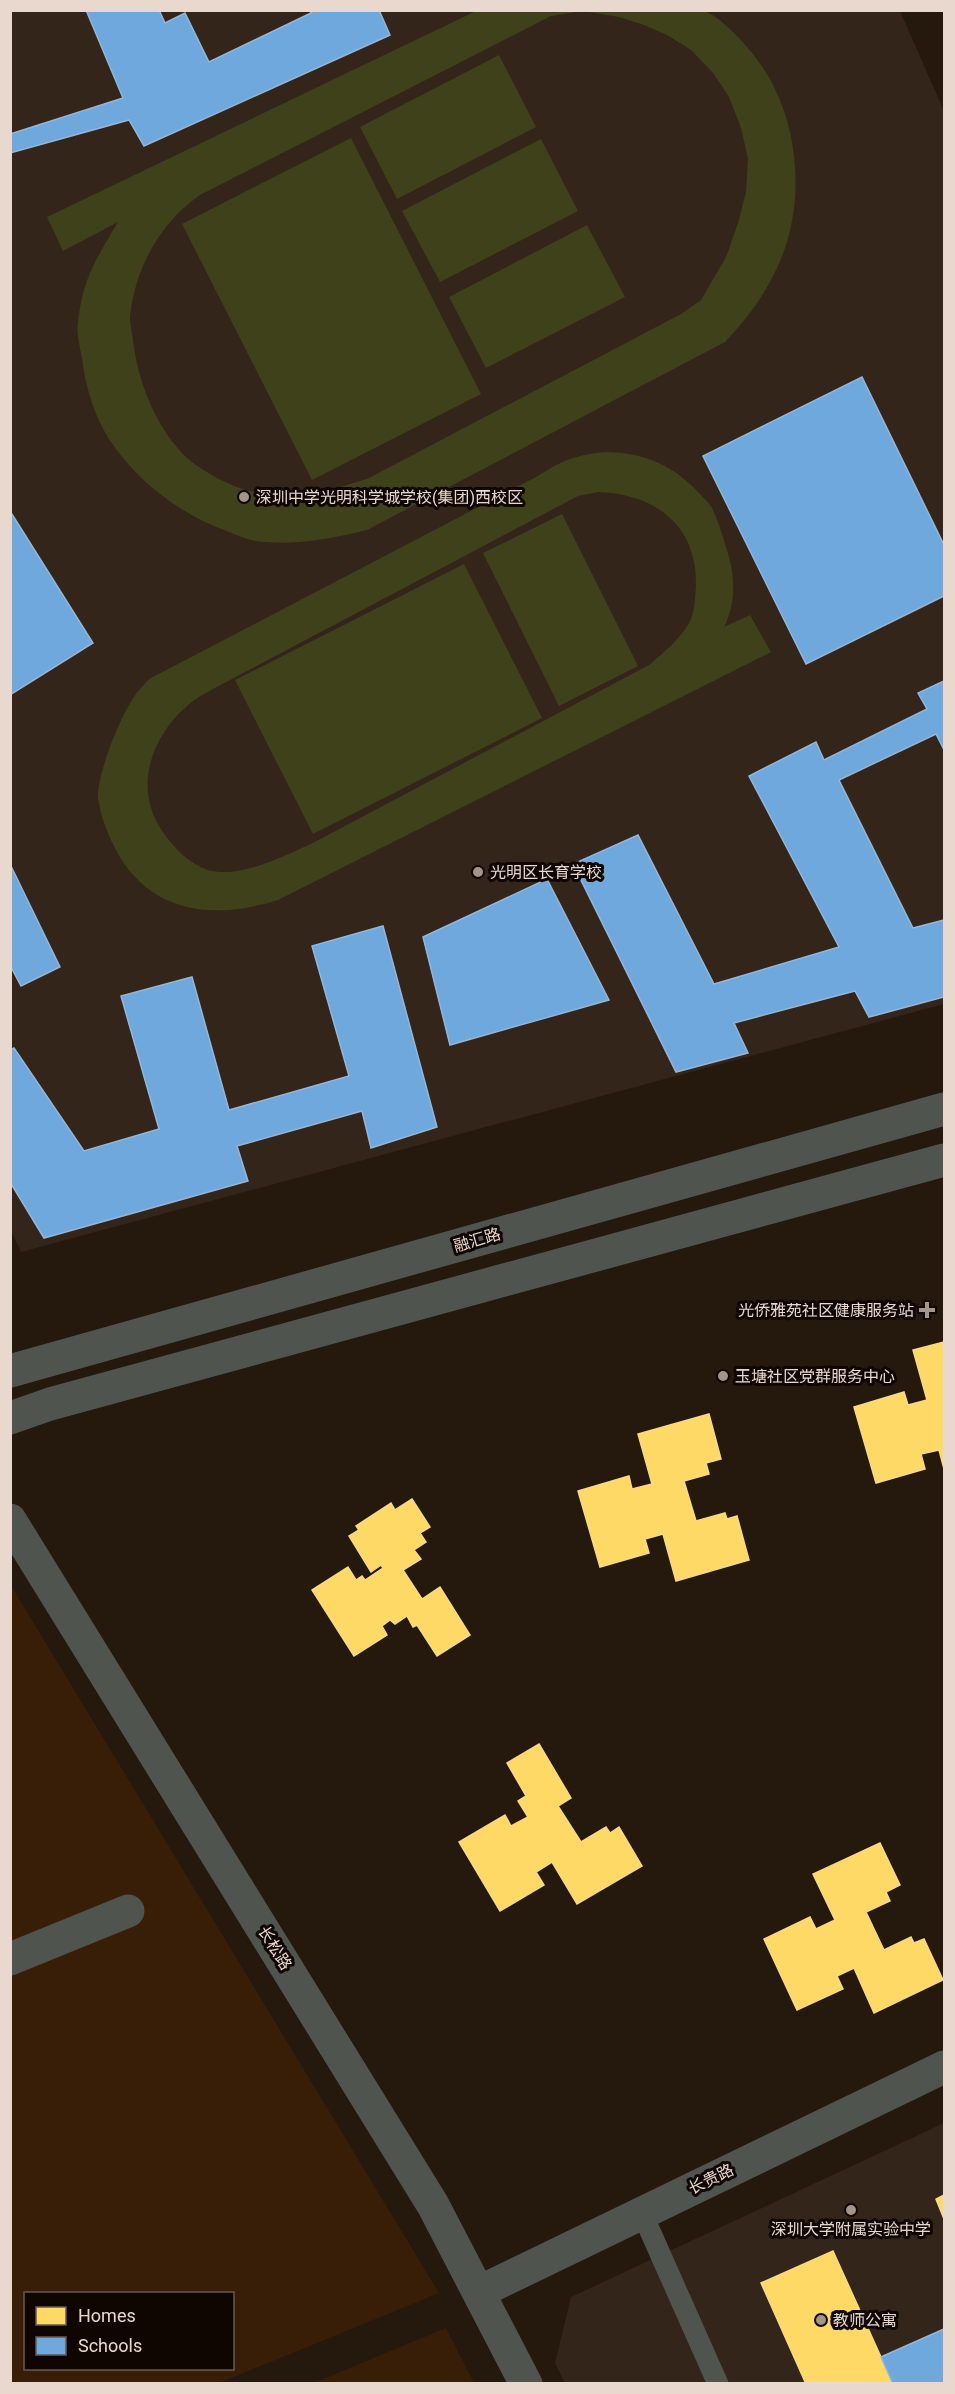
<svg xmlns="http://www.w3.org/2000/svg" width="955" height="2394" font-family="Roboto,'Noto Sans SC',sans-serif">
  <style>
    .built { fill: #391e07; fill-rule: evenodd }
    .education { fill: #332519 }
    .green { fill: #3f411a; fill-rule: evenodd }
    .homes { fill: #ffd966; stroke: #f8d985; stroke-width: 1.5 }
    .schools { fill: #6fa8dc; stroke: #94b6d8; stroke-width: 1.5 }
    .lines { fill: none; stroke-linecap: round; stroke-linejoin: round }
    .service { stroke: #4f544f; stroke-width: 21 }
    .minor { stroke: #4f544f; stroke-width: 33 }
    .tertiary { stroke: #4f544f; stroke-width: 33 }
    .poi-dot { fill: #a4958a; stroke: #0f0602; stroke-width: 2 }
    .labels { text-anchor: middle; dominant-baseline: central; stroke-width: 6; stroke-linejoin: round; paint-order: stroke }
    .poi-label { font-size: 16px; fill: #e9d8cd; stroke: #0f0602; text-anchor: start }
    .street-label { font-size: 16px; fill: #e9d8cd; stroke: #0f0602 }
  </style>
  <rect width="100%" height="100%" fill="#25190e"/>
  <g class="built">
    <path d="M10,1584L439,2293L219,2383H11ZM26,2294H232V2368H26Z"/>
    <polygon points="446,2328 474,2383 314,2383"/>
  </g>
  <g class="education">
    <polygon points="11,11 900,11 944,111 944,1004 21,1252 11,1231"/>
    <polygon points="944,2123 944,2383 565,2383 555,2363 571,2297"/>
  </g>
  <g class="green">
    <path d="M476,11C534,10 591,10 649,10C661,10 695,8 704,11C719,16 742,40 752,53C799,109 809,201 777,268C764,296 746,320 725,342L367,530C330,539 293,546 255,541C246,539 237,535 229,532C181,515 137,482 109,439C94,416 85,385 82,358C80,347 76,333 78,322C83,278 96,259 118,222L63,251L47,217ZM583,11L619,17L644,25L667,35L691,50L714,74L729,97L741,128L748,159L746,192L738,223L726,257L701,300L681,314L367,479C348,484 328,492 310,494C291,496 264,495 246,490C230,486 194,467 183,454C154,423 138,381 133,340C132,333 130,324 130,317C135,268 160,223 200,195L551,16Z"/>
    <polygon points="499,55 536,127 397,199 360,127"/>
    <polygon points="351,138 481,394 312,480 182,224"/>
    <polygon points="541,139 578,211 440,282 402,211"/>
    <polygon points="587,225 625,297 486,368 449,297"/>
    <path d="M606,452C643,452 675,466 700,494C704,498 709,503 712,508C718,520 722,534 726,547C735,574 737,601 724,627L750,615L771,652L278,900C209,922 143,912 111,840C105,827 99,810 98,796C98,772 120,717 134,697C138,690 144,685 149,679L536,477C563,460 575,455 606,452ZM598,492C655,494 697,525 696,585C695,599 695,613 688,625C678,641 663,653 649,665L309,845C281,857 239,879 208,870C189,864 174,848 163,832C133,790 150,738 187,706C200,695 215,688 230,680L578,496Z"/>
    <polygon points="562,514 638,666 559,706 483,553"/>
    <polygon points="464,564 542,718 313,834 235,680"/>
  </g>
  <g class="homes">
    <polygon points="944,1342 944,1469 939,1450 921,1454 925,1469 876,1483 854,1407 904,1392 908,1405 927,1400 913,1350"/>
    <polygon points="709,1414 721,1459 706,1463 709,1474 684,1481 696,1521 725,1513 727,1519 737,1516 749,1560 676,1581 663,1534 645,1539 649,1553 600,1567 578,1491 629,1476 632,1489 652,1484 638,1434"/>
    <polygon points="412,1499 430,1527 420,1533 426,1542 414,1550 421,1559 403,1570 422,1599 440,1587 470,1635 437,1656 417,1625 413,1627 407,1616 395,1624 390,1620 382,1626 387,1635 354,1656 312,1590 348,1567 356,1580 362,1576 365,1580 383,1568 381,1565 371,1572 349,1536 359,1530 356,1526 391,1503 395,1510"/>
    <polygon points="539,1744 571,1798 558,1806 581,1842 606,1827 610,1833 619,1827 642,1866 577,1904 552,1862 536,1872 544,1885 500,1911 459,1842 505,1815 511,1826 528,1817 518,1801 526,1796 507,1763"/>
    <polygon points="880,1843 900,1885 886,1892 890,1901 866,1912 884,1950 911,1937 914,1943 924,1939 943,1980 874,2013 854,1968 837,1976 843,1989 797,2010 764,1939 810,1917 816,1929 835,1920 813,1874"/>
    <polygon points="944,2195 944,2219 936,2199"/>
    <polygon points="833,2251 881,2357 893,2384 806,2384 761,2283"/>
  </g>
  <g class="schools">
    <polygon points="86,10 159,10 165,23 185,13 209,62 311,13 310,10 379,10 390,35 144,146 129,120 10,153 10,134 123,98"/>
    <polygon points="862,377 944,545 944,596 806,664 703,456"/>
    <polygon points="10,511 93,643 10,695"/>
    <polygon points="944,681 944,750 936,734 839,780 913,928 944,920 944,997 869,1017 855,991 734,1023 748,1053 676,1072 573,864 638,835 714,984 839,947 749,776 816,742 824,760 927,709 918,693"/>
    <polygon points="10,864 60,967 21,986 10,965"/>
    <polygon points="547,879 609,1000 450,1045 423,937"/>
    <polygon points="383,926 437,1127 371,1148 362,1111 237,1146 248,1181 44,1238 10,1182 10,1050 14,1048 84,1151 159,1129 121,996 192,977 229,1110 349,1076 312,946"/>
    <polygon points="944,2329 944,2384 893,2384 881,2357"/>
  </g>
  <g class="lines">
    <polyline class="service" points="642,2213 718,2384"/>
    <polyline class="minor" points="10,1959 128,1911"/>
    <g class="tertiary">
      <polyline points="10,1371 944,1109"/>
      <polyline points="10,1418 50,1404 944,1160"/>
      <polyline points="10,1520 433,2205 526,2384"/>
      <polyline points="479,2292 944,2067"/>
    </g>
  </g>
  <g class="poi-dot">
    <circle cx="244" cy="497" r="6"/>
    <circle cx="478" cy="872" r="6"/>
    <path d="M924 1301h6v6h6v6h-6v6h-6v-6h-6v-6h6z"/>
    <circle cx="723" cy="1376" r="6"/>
    <circle cx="851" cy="2210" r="6"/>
    <circle cx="821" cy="2320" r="6"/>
  </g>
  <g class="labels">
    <g class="poi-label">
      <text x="256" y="497">深圳中学光明科学城学校(集团)西校区</text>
      <text x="490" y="872">光明区长育学校</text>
      <text x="914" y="1310" text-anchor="end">光侨雅苑社区健康服务站</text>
      <text x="735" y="1376">玉塘社区党群服务中心</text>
      <text x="851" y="2229" text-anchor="middle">深圳大学附属实验中学</text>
      <text x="833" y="2320">教师公寓</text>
    </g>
    <g class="street-label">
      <text transform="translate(477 1240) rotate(-16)">融汇路</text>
      <text transform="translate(275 1948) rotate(58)">长松路</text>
      <text transform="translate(711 2179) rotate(-26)">长贵路</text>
    </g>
  </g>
  <rect width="955" height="2394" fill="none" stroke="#e9d8cd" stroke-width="24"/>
  <rect x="24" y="2292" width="210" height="78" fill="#0f0602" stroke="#665a53" stroke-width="1.5"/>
  <rect x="36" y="2307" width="30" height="18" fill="#ffd966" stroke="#665a53" stroke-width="1.5"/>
  <text x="78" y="2322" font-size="18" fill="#e9d8cd">Homes</text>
  <rect x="36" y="2337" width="30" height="18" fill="#6fa8dc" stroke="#665a53" stroke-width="1.5"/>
  <text x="78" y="2352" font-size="18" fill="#e9d8cd">Schools</text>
</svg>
